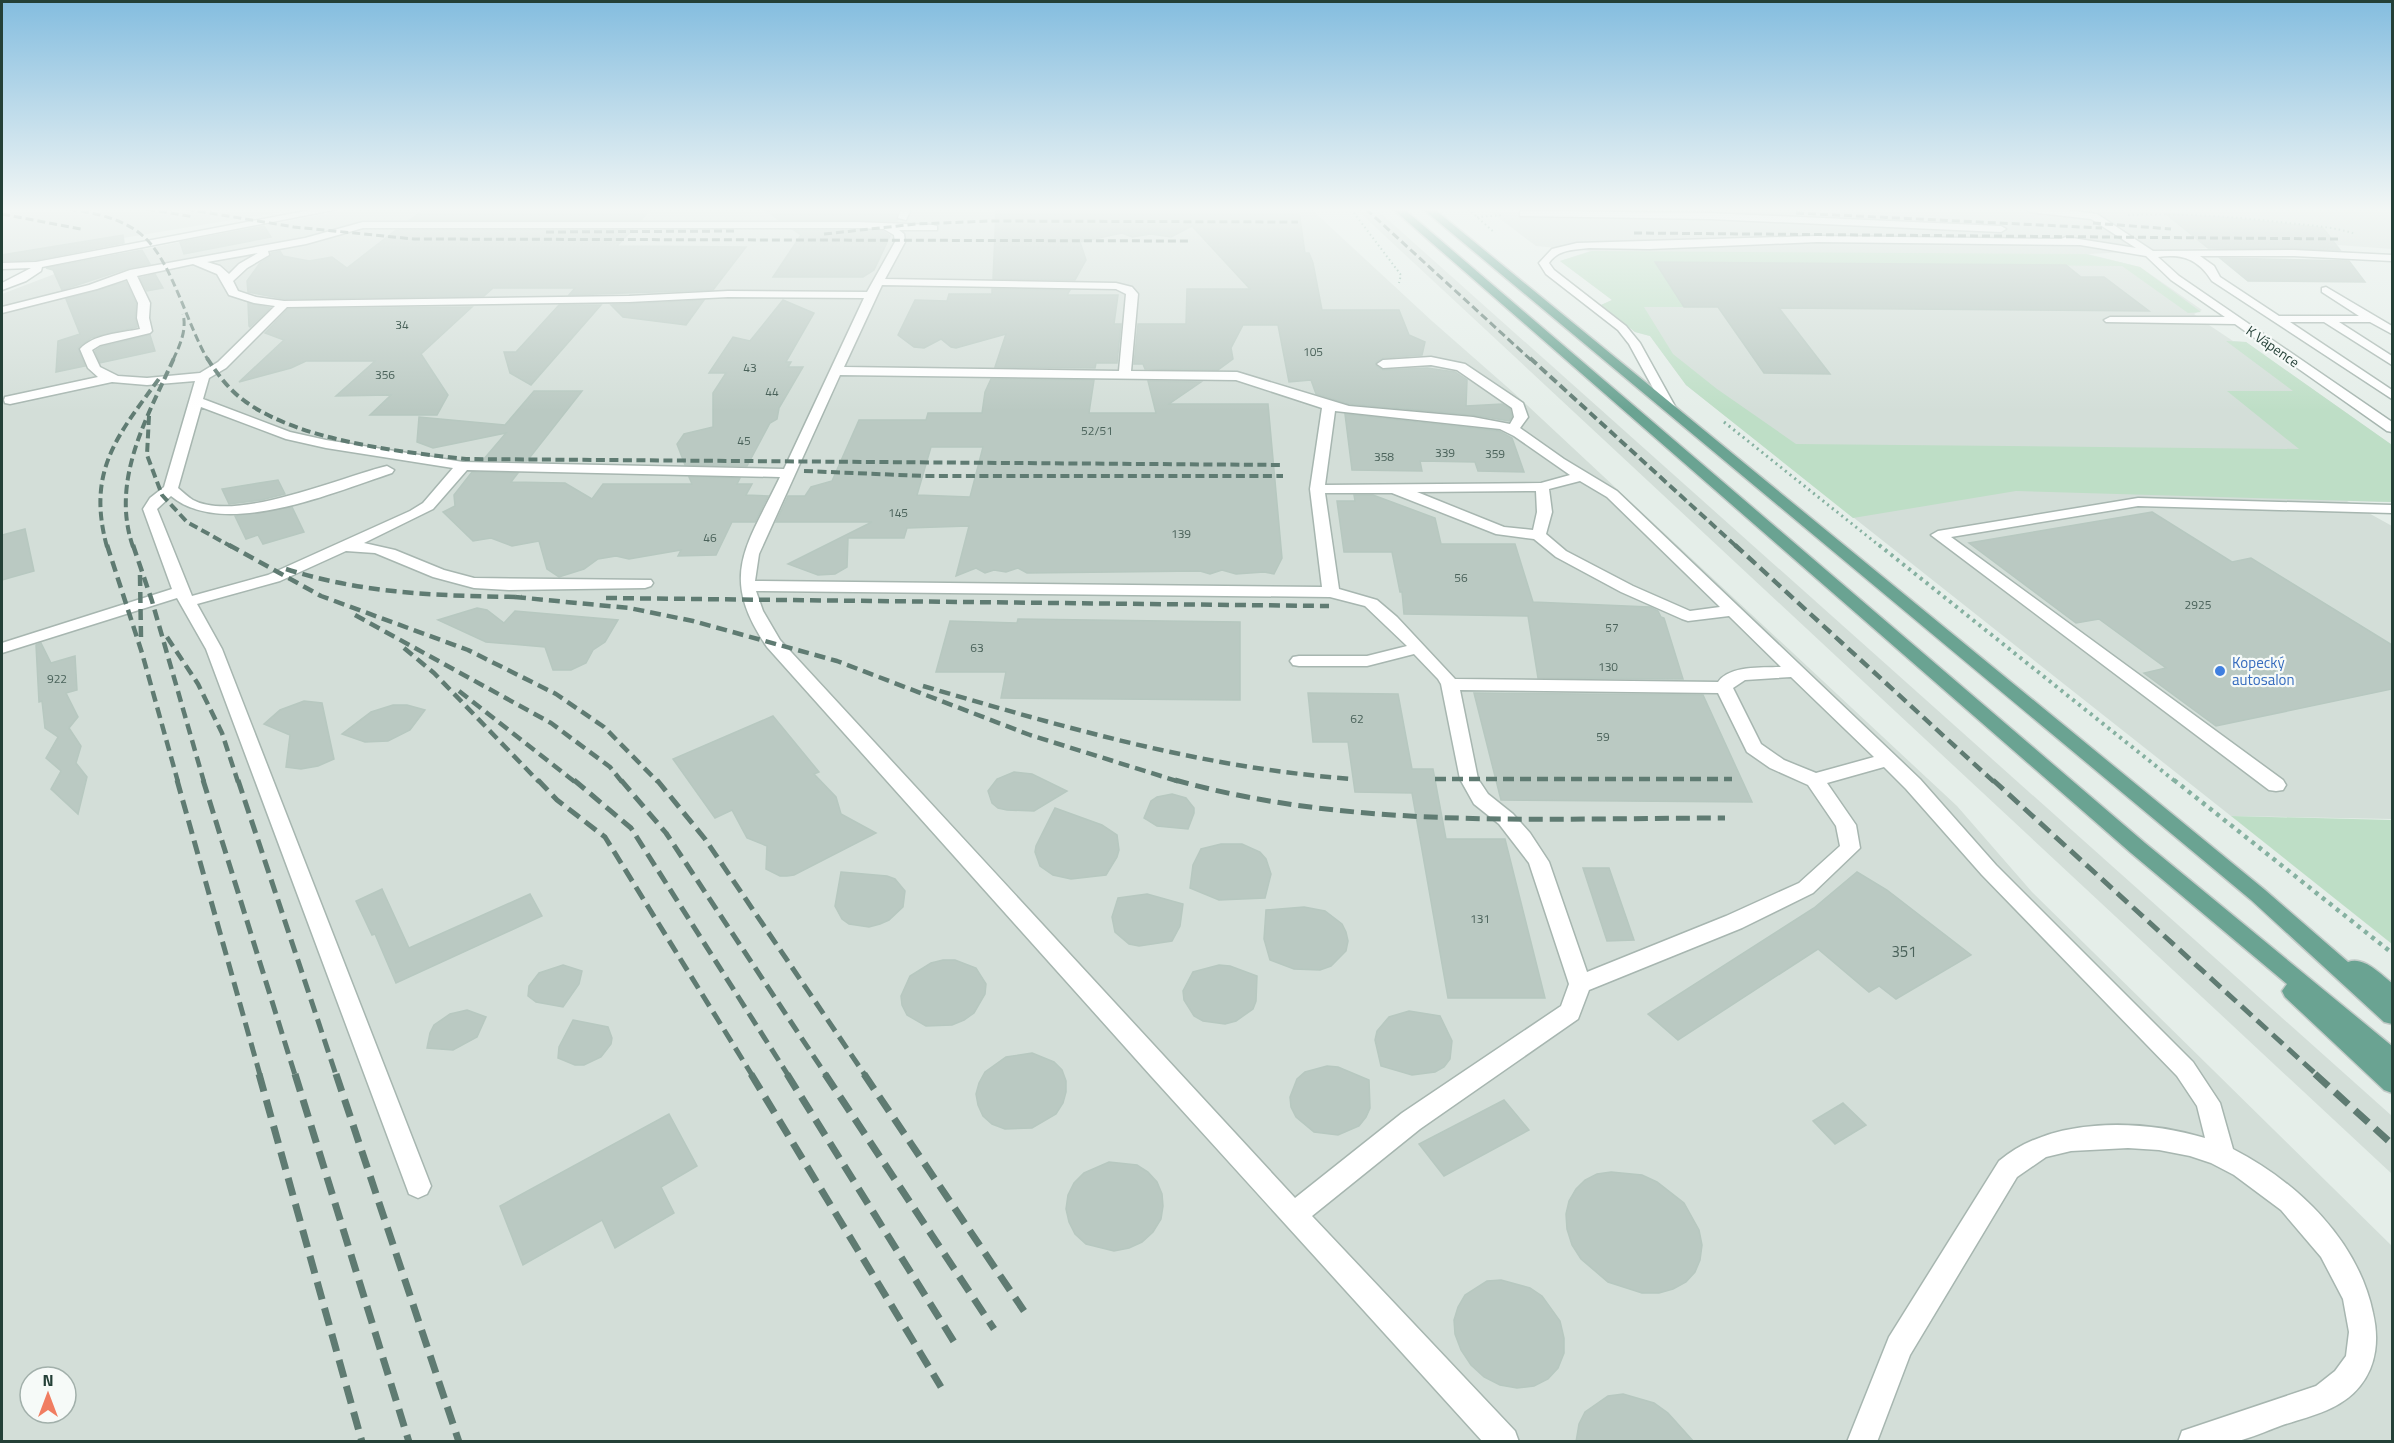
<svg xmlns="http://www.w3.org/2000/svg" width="2394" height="1443" font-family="'Titillium Web',sans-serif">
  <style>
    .built { fill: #d3ded8; fill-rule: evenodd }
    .green { fill: #bedec6 }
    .building { fill: #bac9c2; stroke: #b7c8c0; stroke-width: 1.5; fill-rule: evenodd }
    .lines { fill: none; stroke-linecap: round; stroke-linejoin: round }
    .minor-casing { stroke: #a7b6b0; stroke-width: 3 }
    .major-casing { stroke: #c2cac7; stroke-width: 3 }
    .path-far3 { stroke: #86b1a1; stroke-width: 2; stroke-dasharray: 1.5 3; stroke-linecap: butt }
    .path-far2 { stroke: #86b1a1; stroke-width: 3; stroke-dasharray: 2 4; stroke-linecap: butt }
    .path-far1 { stroke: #86b1a1; stroke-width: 4; stroke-dasharray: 3 4.5; stroke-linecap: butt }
    .path { stroke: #86b1a1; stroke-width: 4.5; stroke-dasharray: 4 5; stroke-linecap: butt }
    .minor { fill: #fff; fill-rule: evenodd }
    .major { fill: #6aa392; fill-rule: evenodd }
    .rail-far4 { stroke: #5f7b72; stroke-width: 3; stroke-dasharray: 8 4; stroke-linecap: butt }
    .rail-far3 { stroke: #5f7b72; stroke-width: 4; stroke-dasharray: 9 4.5; stroke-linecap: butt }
    .rail-far2 { stroke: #5f7b72; stroke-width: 4.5; stroke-dasharray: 11 6; stroke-linecap: butt }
    .rail-far1 { stroke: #5f7b72; stroke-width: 5; stroke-dasharray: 14 7; stroke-linecap: butt }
    .rail { stroke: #5f7b72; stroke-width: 7; stroke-dasharray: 18 9; stroke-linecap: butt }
    .shop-dot { fill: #3f7fe0; stroke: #f6faf8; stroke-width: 2 }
    .labels { text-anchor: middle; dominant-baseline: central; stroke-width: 4.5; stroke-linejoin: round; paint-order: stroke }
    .number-label { font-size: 12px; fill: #4a625a }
    .far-street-label { font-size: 14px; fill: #244037; stroke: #f6faf8 }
    .shop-label { font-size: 15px; fill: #366cbe; stroke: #f6faf8; text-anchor: start }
    .near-number-label { font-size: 15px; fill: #4a625a }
  </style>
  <rect width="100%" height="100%" fill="#e5eee9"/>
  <g class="built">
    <polygon points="2,209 299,209 2,258"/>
    <path d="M350,209H1311L1432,321L1514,393L1957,806L2032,892L2392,1246V1441L2,1442V294L94,259ZM30,1377H66V1413H30Z"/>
    <polygon points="1356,209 1376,209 2392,1116 2392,1174"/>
    <polygon points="1487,209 2392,209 2392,249 2311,243 2088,254 2140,267 2202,310 2194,314 2203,321 2233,341 2246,342 2392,445 2392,502 2347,501 2392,526 2392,819 2231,816 1686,385 1650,336 1635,332 1601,305 1612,300 1560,261 1590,251 1536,246"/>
  </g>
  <g class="green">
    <polygon points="1592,251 2086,254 2140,267 2201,312 2188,313 2122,266 1656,262 1684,307 1644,307 1673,354 1717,389 1796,444 2299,449 2227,391 2293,391 2226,341 2246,342 2392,445 2392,502 2016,491 1853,518 1686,385 1650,336 1635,332 1601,305 1612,300 1560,261"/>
    <polygon points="2231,816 2392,820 2392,944"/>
  </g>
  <g class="building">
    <polygon points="424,209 651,209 641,220 410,220"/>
    <polygon points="764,209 899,209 897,221 779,220"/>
    <polygon points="1006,209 1299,211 1305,253 1309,253 1313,263 1322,310 1399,310 1409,335 1425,342 1422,355 1383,358 1376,362 1376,366 1383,370 1427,368 1455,372 1467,380 1466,406 1502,404 1510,409 1512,417 1509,421 1473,415 1349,404 1316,394 1311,380 1289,382 1278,325 1243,325 1231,348 1233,359 1218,370 1145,369 1143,364 1134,364 1138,324 1186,324 1187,289 1250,289 1192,226 1171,237 1151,234 1132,237 1122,233 1080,242 1086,260 1075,280 993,279 996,211"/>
    <polygon points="2166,214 2219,217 2323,228 2340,250 2208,248"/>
    <polygon points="264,226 271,237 184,254 180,242"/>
    <polygon points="396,230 632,230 617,246 746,247 713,290 569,295 575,288 493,288 484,296 284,299 248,292 247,281 260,263 271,256 271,253 280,251 283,256 309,261 332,257 347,268"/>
    <polygon points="794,230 883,231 890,236 874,270 863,277 773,277 801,235"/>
    <polygon points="123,235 124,243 36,260 2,261 2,255"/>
    <polygon points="142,250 150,264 129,268 62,290 53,270 46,268"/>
    <polygon points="2220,258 2349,261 2365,282 2248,281"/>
    <polygon points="1655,262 2066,265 2081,277 2104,277 2149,311 1779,308 1830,374 1764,373 1718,307 1684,307"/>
    <polygon points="155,274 163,288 147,291 140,278"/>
    <polygon points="126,282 136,303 135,318 137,327 91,338 78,348 85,366 56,372 58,341 80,334 66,299"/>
    <polygon points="992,289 1070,290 1067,295 1118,295 1114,324 1121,324 1117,363 1096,363 1095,368 995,367 1006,334 956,348 951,347 941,339 924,348 914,347 898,335 915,300 947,301 949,294 992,294"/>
    <polygon points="704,300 686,325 623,317 611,305"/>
    <polygon points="783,300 814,313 786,362 791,362 788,367 803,367 779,408 777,419 770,423 747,466 685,465 677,444 684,434 713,427 713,393 726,373 709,373 733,337 750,341"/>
    <polygon points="248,303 270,308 250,327 249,326"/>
    <polygon points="559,305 601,305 531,385 510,373 504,352 516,352"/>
    <polygon points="472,307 421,354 448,395 437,415 370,415 391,395 336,396 375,361 306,361 291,368 239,382 284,340 265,333 288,309"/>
    <polygon points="150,335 155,351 100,363 95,351 101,347"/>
    <path d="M991,379L1094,380L1089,413H1156L1148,381L1201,382L1169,404H1268L1282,558L1274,574L1264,572L1236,574L1222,570L1210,574L1200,571L1027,573L1018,568L1006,572L994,570L985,573L976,568L956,576L969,526L907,528L904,538H848L847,567L835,574L818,575L788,564L872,522H776L788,496H805L811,487L832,481L859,420H926L928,413H982L985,392ZM931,447H983L970,497L917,495Z"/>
    <polygon points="534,391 582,391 527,461 483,460 506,433 433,448 417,442 419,417 505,425"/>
    <polygon points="1345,414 1499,431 1512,438 1524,472 1478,471 1475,462 1420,461 1422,471 1352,470"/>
    <polygon points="472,472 518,473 511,482 565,483 592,499 603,484 692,484 689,477 740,478 737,484 752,484 746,495 768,496 755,522 732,522 716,555 678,556 681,550 629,559 616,556 598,559 584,569 559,577 547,569 539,541 512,546 491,538 473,541 443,512 455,506 454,495"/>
    <polygon points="278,480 285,494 261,500 229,504 222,489"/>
    <polygon points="1354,495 1373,495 1435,518 1441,544 1515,544 1533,602 1650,607 1658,611 1661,617 1664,618 1683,679 1538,678 1528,616 1404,614 1402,592 1400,592 1392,552 1344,552 1337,501 1355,501"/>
    <polygon points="292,507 304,532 263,544 258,535 246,539 235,516"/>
    <polygon points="2152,512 2232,562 2251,558 2392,645 2392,689 2216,726 2144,673 2166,668 2099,619 2076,623 1969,543"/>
    <polygon points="25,529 34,571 2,580 2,535"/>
    <polygon points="477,608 487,610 504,623 515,611 618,620 605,642 593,650 586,663 571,670 553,670 545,647 486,642 438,620"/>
    <polygon points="1018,619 1240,622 1240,700 1001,698 1006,672 936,672 950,621 1017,623"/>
    <polygon points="41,643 51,663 75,656 77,690 66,693 78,717 69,728 81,746 76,763 87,777 78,814 51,789 61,771 46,758 58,737 45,728 42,701 39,702 36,645"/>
    <polygon points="1308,693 1398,694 1412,769 1433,769 1446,839 1505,839 1545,998 1448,998 1412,793 1355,792 1348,742 1313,742"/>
    <polygon points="1474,693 1703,695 1752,802 1501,800"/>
    <polygon points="304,701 322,703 334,759 318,766 301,769 286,767 290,735 264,724 280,710"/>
    <polygon points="393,705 407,705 425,710 410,730 388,741 365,742 342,734 371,712"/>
    <polygon points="773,716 819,772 814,774 836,797 841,814 876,833 794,875 787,876 780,876 766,869 767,846 747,838 732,810 715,818 673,759"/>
    <polygon points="1014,772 1032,774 1067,791 1034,811 1007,810 998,808 992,803 988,791 997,779"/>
    <polygon points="1172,794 1186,798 1194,808 1194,813 1188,829 1157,826 1144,818 1151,801 1157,797"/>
    <polygon points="1055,808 1102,825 1117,835 1119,850 1117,857 1106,875 1071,879 1053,875 1040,866 1035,852 1036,846"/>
    <polygon points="1221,844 1242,844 1260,852 1266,859 1271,874 1265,898 1219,900 1190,888 1193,865 1201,849"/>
    <polygon points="1583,868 1609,868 1634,940 1607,941"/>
    <polygon points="841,872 887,876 895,879 905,891 903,907 889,920 880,924 869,927 849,924 842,919 835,906"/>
    <polygon points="1857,872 1887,890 1971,955 1896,999 1879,986 1869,992 1818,949 1678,1040 1648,1014 1814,908"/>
    <polygon points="382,889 409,948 530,894 542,916 396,983 375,934 372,935 356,901"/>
    <polygon points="1147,894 1183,904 1180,926 1172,941 1139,946 1129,944 1115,932 1112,917 1118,898"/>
    <polygon points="1304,907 1325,911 1342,924 1346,932 1348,941 1346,951 1331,966 1320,970 1294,969 1270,960 1264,939 1266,910"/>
    <polygon points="943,960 955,960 976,968 986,984 985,994 974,1013 964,1020 952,1025 926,1026 907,1015 902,1005 901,996 910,976 931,963"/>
    <polygon points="563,965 582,971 579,984 563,1007 536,1002 528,996 529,986 539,973"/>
    <polygon points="1219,965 1230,966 1257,976 1256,1001 1253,1009 1236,1021 1225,1024 1203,1021 1194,1016 1184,1000 1183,991 1193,972"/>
    <polygon points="467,1010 486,1017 477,1037 453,1050 427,1048 430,1033 434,1025 450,1014"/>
    <polygon points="1409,1011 1440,1016 1452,1041 1450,1059 1444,1067 1435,1072 1412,1075 1381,1066 1375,1040 1377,1031 1389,1017"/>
    <polygon points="573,1020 608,1027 612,1038 611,1044 601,1057 584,1065 575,1065 558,1058 559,1047"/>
    <polygon points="1032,1053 1054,1062 1062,1070 1066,1081 1066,1092 1063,1103 1056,1114 1032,1128 1005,1129 992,1124 983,1116 978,1105 976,1094 979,1083 985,1072 1006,1057"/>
    <polygon points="1327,1066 1338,1067 1369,1080 1370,1108 1366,1117 1359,1126 1338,1135 1314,1132 1296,1117 1291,1107 1290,1097 1297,1079 1305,1072"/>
    <polygon points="1504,1100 1529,1130 1444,1176 1419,1144"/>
    <polygon points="1843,1103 1866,1125 1835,1144 1813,1121"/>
    <polygon points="669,1114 697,1166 661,1187 674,1213 615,1248 602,1220 523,1265 500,1206"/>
    <polygon points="1109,1162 1137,1165 1148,1172 1157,1182 1162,1194 1163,1206 1161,1219 1153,1232 1142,1242 1129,1248 1114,1251 1086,1244 1075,1234 1069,1222 1066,1209 1068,1195 1074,1183 1084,1173"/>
    <polygon points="1611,1172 1642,1175 1657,1182 1684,1203 1699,1230 1702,1245 1700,1260 1695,1272 1686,1282 1673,1289 1659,1293 1642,1293 1608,1282 1581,1259 1572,1245 1567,1229 1566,1214 1569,1201 1576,1189 1585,1180 1597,1174"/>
    <polygon points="1501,1280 1530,1288 1542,1296 1560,1321 1564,1338 1564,1353 1558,1368 1548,1379 1534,1386 1517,1388 1500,1385 1484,1377 1471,1365 1461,1350 1455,1334 1454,1320 1458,1307 1465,1295 1487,1281"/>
    <polygon points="1623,1394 1654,1403 1668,1413 1694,1442 1576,1442 1579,1424 1585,1412 1608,1396"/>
  </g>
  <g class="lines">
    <g class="minor-casing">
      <g id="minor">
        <polygon points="316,209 338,209 42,267 41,271 26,281 2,290 2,283 31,268 2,269 2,263 36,262"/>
        <polygon points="901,209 911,209 906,220 898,218"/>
        <path d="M2025,209H2059L2097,214L2153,251L2294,250L2392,255V261L2294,256H2200L2214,266L2220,277L2279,316H2359L2322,292V288L2326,287L2392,326V334L2370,322H2339L2392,356V365L2324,322H2290L2392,390V399L2212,281C2199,260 2183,253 2158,257L2179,276L2392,422V432L2387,431L2235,324L2106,322L2104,320L2110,317H2225L2171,280L2146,256L2080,245L1817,242L1649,249L1589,248C1574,250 1558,249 1549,263L1554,270L1626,326L1640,343L1677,410L1671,414L1665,410L1629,344L1618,330L1546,274L1539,263L1552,249L1577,243L1817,236L2061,239L2066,237L2136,248L2091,219L2030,212Z"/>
        <polygon points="1523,211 1710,213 2001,226 2006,229 2001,232 1710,219 1520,216 1520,212"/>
        <path d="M363,222H857L933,225L937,226V230H899L904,234L905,242L885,279L1116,283L1132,287L1138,294L1131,371L1237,372L1349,406L1473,417L1510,424L1514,417L1512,408L1457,370L1431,365L1383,368L1377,364L1383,360L1431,357L1465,364L1523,403L1528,417L1520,428L1564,459L1617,491L1920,779L1996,865L2193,1062L2220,1103L2233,1149C2297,1182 2358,1240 2373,1313C2379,1338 2377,1365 2360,1386C2340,1411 2309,1416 2280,1426C2266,1431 2252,1438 2237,1441C2219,1443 2197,1442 2178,1442L2182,1431L2316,1386L2335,1371L2346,1356L2349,1332L2343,1299L2321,1257L2281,1210L2234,1175L2211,1163L2190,1156L2159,1150L2128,1148L2071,1151L2046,1157L2017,1177L1910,1355L1877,1442H1847L1889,1337L1999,1161C2052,1116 2142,1119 2205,1138L2197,1106L2177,1076L1982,875L1906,789L1884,767L1827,783L1856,825L1860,848L1813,893L1742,928L1589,990L1578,1019L1420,1129L1312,1216L1515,1431L1519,1442H1483L1151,1076L767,647C718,575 747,546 780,477L467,470L433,509L364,543L395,550L444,570L474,578L651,580L653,583L651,586L645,588L509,590L474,588L433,577L375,553L346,551L280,581L197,604L222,649L431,1186L427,1194L418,1198L409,1194L206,649L177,598L2,653V643L172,589L143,509L150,498L164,487L195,381L147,385L112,382L10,404L5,403L4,400L5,397L98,377L88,368L80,349C94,334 120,333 140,329L137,318L138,303L127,279L97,289L2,313V307L89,285L130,270L305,238ZM363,228H857L884,229L894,235L895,242L867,292L728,291L629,296L284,301L256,297L238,291L233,281L247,268L269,255L268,251L306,244ZM258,253L239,264L229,274L220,266L207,262ZM193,264L217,274L229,295L254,303L275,306L218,362L200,373L147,378L118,376L100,367L92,350L100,345L150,333L152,331L149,318L150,303L137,276ZM882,285L1116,289L1126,294L1119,371L844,367ZM728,297L864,298L784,469L463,462L326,440L290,432L203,399L209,378L226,368L287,307L629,302ZM840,375L1236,380L1322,408L1310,489L1322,587L755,581L759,554ZM201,407L286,439L326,448L453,468L423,503L410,511L268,575L192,596L157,509L171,496C224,540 334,492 392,473L394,470L387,466C341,477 236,523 193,500C188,497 183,492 178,488ZM1335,411L1500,429L1514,436L1570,475L1541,483L1325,485ZM1580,481L1607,497L1720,607L1690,611L1633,586L1566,551L1546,534L1552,512L1549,489ZM1536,491L1537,512L1533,530L1504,527L1417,492ZM1325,493H1392L1496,534L1534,539L1556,557L1621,592L1682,619L1688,621L1729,616L1781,667C1762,668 1730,665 1718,682L1455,679L1397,617L1377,600L1339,589ZM756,591L1330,597L1365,606L1407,646L1367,656H1299L1293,657L1290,661L1293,665L1299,666H1367L1414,654L1438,679L1441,684L1460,779L1474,804L1499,824L1529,863L1569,984L1561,1006L1402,1113L1295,1198L780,640L763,611ZM1791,677L1874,757L1816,773L1784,760L1761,744L1733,688L1745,680ZM1460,690L1718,693L1747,752L1770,768L1808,785L1836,826L1840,846L1799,883L1726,916L1587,972L1549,862L1530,833L1513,814L1488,794L1478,779Z"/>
        <polygon points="2138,498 2392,505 2392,513 2138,506 1951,537 2283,780 2286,785 2283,790 2276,791 2269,790 1931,535 1938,531"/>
      </g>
    </g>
    <g class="major-casing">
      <g id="major">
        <polygon points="1393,209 1404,209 2145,843 2392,1046 2392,1093 2384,1090 2285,997 2282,991 2287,984 2131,853"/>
        <path d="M1423,209H1434L2265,890L2348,962C2364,956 2380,974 2392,983V1024L2384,1022L2251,900Z"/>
      </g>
    </g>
    <g class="path-far3">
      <polyline points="1351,209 1401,275 1399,283"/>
      <polyline points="1468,209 1495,233"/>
      <path d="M2128,215C2179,213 2229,216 2279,222C2305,225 2331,226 2356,234"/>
      <polyline points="1477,217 1504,215"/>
    </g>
    <polyline class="path-far2" points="1724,422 1881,547"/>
    <polyline class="path-far1" points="1879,545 2176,782"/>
    <polyline class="path" points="2174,780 2392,953"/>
    <use href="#minor" class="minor"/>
    <use href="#major" class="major"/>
    <g class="rail-far4">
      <path d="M69,209C94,213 123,218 143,236C172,261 187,325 208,360"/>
      <polyline points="147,209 194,217"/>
      <polyline points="186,209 294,227 414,239 1191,241"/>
      <polyline points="1366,209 1531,360"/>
      <polyline points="1796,213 2102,228"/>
      <polyline points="2,214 81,229"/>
      <polyline points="2093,223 2171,229"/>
      <polyline points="546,232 735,231"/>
      <polyline points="1634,233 2341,239"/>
      <polyline points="824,234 916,224 990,221 1298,222"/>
      <path d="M173,360C180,345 187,330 183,314"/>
    </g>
    <g class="rail-far3">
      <path d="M207,358C218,375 230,391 246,402C301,441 400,452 466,459L1284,465"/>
      <polyline points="1530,358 1737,547"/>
      <polyline points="149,416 147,455 162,495 187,522 232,547"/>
      <polyline points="804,471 925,476 1283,476"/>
      <path d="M107,547C86,470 118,435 161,376"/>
      <path d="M133,547C110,480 147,418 174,358"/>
    </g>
    <g class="rail-far2">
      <polyline points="107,545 142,653 178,782"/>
      <polyline points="133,545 152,601 204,782"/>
      <polyline points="229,545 321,596 468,650 556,694 604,727 658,782"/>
      <polyline points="1735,545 1994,782"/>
      <path d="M286,569C364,594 441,596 522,597"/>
      <polyline points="140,575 141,638"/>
      <polyline points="515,597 629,608 693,621 837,661 1030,735 1180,782"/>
      <polyline points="606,598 1329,606"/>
      <polyline points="355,615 551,723 610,767 622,782"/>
      <polyline points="167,637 198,684 222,733 238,782"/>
      <polyline points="404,648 434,673 539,782"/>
      <path d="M923,686C1067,728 1202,768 1353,779"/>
      <polyline points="459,691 575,782"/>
      <polyline points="1435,779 1732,779"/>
    </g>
    <g class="rail-far1">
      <polyline points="177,780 260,1075"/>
      <polyline points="203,780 295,1075"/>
      <polyline points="238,780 336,1075"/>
      <polyline points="538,780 557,800 605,837 752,1075"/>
      <polyline points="574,780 631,828 788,1075"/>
      <polyline points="621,780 666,833 826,1075"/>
      <polyline points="657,780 705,839 865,1075"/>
      <path d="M1175,780C1353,830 1542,818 1725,818"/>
      <polyline points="1993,780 2317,1075"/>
    </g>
    <g class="rail">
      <polyline points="259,1074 362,1442"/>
      <polyline points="295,1074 409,1442"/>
      <polyline points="336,1074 459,1442"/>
      <polyline points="751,1074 941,1387"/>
      <polyline points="787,1074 956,1345"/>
      <polyline points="825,1074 994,1329"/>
      <polyline points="864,1074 1024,1311"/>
      <polyline points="2315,1074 2392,1144"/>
    </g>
  </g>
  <linearGradient id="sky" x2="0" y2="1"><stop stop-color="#84bddf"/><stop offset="0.51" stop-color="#f3f7f5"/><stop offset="1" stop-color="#f3f7f5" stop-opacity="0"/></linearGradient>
  <rect width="2394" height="411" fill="url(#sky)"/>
  <circle class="shop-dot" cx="2220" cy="671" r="6"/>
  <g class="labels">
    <g class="number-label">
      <text x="402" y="324">34</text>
      <text x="1313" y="351">105</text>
      <text x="750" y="367">43</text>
      <text x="385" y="374">356</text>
      <text x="772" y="391">44</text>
      <text x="1097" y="430">52/51</text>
      <text x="744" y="440">45</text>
      <text x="1445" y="452">339</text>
      <text x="1495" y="453">359</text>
      <text x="1384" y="456">358</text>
      <text x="898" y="512">145</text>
      <text x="1181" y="533">139</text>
      <text x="710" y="537">46</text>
      <text x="1461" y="577">56</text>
      <text x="2198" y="604">2925</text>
      <text x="1612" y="627">57</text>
      <text x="977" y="647">63</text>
      <text x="1608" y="666">130</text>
      <text x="57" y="678">922</text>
      <text x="1357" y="718">62</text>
      <text x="1603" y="736">59</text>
      <text x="1480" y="918">131</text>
    </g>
    <g class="far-street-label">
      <text transform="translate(2273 346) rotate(35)">K Vápence</text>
    </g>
    <g class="shop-label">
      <text x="2232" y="662">Kopecký<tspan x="2232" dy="17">autosalon</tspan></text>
    </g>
    <g class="near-number-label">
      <text x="1904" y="951">351</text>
    </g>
  </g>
  <rect width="2394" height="1443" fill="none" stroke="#244037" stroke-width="6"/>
  <g transform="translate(48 1395)"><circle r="28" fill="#f6faf8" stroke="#a2b0ab" stroke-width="1.5"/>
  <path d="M0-4.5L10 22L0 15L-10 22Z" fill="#f07d61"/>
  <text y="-9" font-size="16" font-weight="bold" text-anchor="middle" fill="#244037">N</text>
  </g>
</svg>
